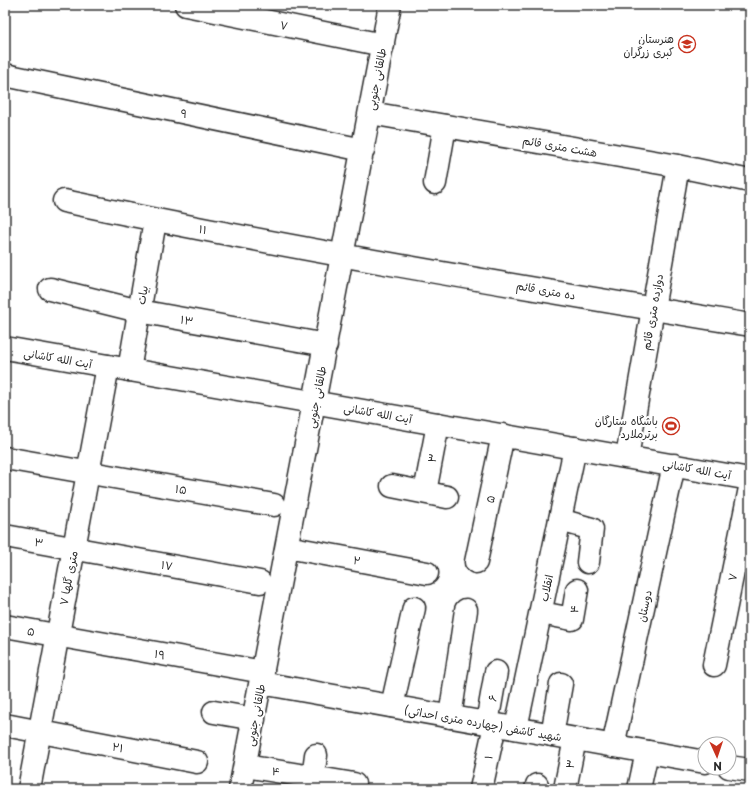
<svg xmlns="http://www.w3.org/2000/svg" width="755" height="794" font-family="'Playpen Sans','Playpen Sans Arabic',sans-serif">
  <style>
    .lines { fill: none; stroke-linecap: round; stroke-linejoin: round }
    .minor-casing { stroke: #2b2b2b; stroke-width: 25 }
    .minor { stroke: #fff; stroke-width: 22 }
    .labels { text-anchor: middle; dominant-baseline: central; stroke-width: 4; stroke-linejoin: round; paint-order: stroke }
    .street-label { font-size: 11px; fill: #2b2b2b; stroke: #fff }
    .poi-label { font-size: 11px; fill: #2b2b2b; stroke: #fff; text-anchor: end }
  </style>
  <rect width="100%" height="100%" fill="#fff"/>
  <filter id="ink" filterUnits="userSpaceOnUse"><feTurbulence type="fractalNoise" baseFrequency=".025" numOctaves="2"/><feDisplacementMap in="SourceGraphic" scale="8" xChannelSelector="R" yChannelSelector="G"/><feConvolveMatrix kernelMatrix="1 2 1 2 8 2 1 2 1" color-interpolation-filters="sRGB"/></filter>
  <g filter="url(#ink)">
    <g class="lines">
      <g class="minor-casing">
        <g id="minor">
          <polyline points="186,5 383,45"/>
          <polyline points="5,75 363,150"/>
          <polyline points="370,113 678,166 750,181"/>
          <polyline points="435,183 445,126"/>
          <path d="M64,201C291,249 521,287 750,325"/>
          <polyline points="50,289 139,311 326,345"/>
          <polyline points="5,348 750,479"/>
          <polyline points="129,370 155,221"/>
          <polyline points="627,457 678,166"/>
          <polyline points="5,458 274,505"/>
          <polyline points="392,486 447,497"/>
          <polyline points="425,492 438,424"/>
          <polyline points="560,520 592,529 588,562"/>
          <polyline points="5,536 260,582"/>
          <polyline points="287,547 427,573"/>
          <polyline points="476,562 503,435"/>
          <polyline points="541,613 572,619 577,590"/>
          <polyline points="5,626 263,672"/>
          <polyline points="714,665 750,488"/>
          <polyline points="261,683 705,762"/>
          <polyline points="392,706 414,608"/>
          <polyline points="214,712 254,719"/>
          <polyline points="450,717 466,610"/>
          <polyline points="487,723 496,672"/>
          <polyline points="5,725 197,762"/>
          <polyline points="516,728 575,448"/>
          <polyline points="552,735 561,684"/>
          <polyline points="613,746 674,465"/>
          <polyline points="245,766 354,784"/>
          <polyline points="729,767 750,770"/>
          <polyline points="313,777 316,755"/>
          <polyline points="29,789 108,366"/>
          <polyline points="240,789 390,5"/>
          <polyline points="481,789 495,725"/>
          <polyline points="536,789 537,785"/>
          <polyline points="565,789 575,739"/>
          <polyline points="639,789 647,752"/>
        </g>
      </g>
      <use href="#minor" class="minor"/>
    </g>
  </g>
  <defs>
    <g id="school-ring" transform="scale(0.9)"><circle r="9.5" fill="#fff" stroke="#c8321e" stroke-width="1.5"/><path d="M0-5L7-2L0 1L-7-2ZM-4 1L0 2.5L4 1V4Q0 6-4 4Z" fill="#c8321e"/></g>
    <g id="stadium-ring" transform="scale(0.9)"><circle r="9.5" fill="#fff" stroke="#c8321e" stroke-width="1.5"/><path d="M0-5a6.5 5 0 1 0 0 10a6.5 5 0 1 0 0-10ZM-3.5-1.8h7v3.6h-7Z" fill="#c8321e"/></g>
  </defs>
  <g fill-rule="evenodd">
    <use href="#school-ring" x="687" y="44"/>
    <use href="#stadium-ring" x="671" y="426"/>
  </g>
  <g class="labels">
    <g class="street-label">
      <text transform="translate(284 25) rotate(12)">۷</text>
      <text transform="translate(376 79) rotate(-79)">طالقانی جنوبی</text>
      <text transform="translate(184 113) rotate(12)">۹</text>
      <text transform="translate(560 146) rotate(10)">هشت متری قائم</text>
      <text transform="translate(203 229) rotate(10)">۱۱</text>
      <text transform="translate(546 290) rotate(10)">ده متری قائم</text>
      <text transform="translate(142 295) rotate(-80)">بیات</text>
      <text transform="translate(652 312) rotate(-80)">دوازده متری قائم</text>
      <text transform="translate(187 320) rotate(10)">۱۳</text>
      <text transform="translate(58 358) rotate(10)">آیت الله کاشانی</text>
      <text transform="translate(316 397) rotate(-79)">طالقانی جنوبی</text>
      <text transform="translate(378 413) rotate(10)">آیت الله کاشانی</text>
      <text transform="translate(432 458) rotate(-79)">۳</text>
      <text transform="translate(697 469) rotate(10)">آیت الله کاشانی</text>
      <text transform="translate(181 489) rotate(10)">۱۵</text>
      <text transform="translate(490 499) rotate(-78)">۵</text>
      <text transform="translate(39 542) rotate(10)">۳</text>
      <text transform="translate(357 560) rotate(11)">۲</text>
      <text transform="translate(167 565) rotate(10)">۱۷</text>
      <text transform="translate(732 577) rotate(-79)">۷</text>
      <text transform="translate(68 578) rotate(-79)">۷ متری گلها</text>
      <text transform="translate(546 588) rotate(-78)">انقلاب</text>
      <text transform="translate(644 606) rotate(-78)">دوستان</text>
      <text transform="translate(574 609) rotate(-81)">۴</text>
      <text transform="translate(31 631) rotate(10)">۵</text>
      <text transform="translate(160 654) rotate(10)">۱۹</text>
      <text transform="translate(492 698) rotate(-81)">۶</text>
      <text transform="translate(255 715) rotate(-79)">طالقانی جنوبی</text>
      <text transform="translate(483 723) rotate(10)">شهید کاشفی (چهارده متری احداثی)</text>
      <text transform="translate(118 747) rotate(11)">۲۱</text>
      <text transform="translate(488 757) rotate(-78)">۱</text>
      <text transform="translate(570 764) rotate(-79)">۳</text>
      <text transform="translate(276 771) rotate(9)">۴</text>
    </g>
    <g class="poi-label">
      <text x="674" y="38">هنرستان<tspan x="674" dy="13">کبری زرگران</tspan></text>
      <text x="658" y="420">باشگاه ستارگان<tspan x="658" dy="13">برترملارد</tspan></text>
    </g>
  </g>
  <rect width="755" height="794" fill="none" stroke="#fff" stroke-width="20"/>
  <rect x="10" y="10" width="735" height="774" fill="none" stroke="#2b2b2b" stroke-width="1.5" filter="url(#ink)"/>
  <g transform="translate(717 756) rotate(177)"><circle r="19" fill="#ffffff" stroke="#aaaaaa"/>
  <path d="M0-3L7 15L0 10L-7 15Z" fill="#c8321e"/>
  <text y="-6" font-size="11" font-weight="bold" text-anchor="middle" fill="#2b2b2b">N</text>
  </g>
</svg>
